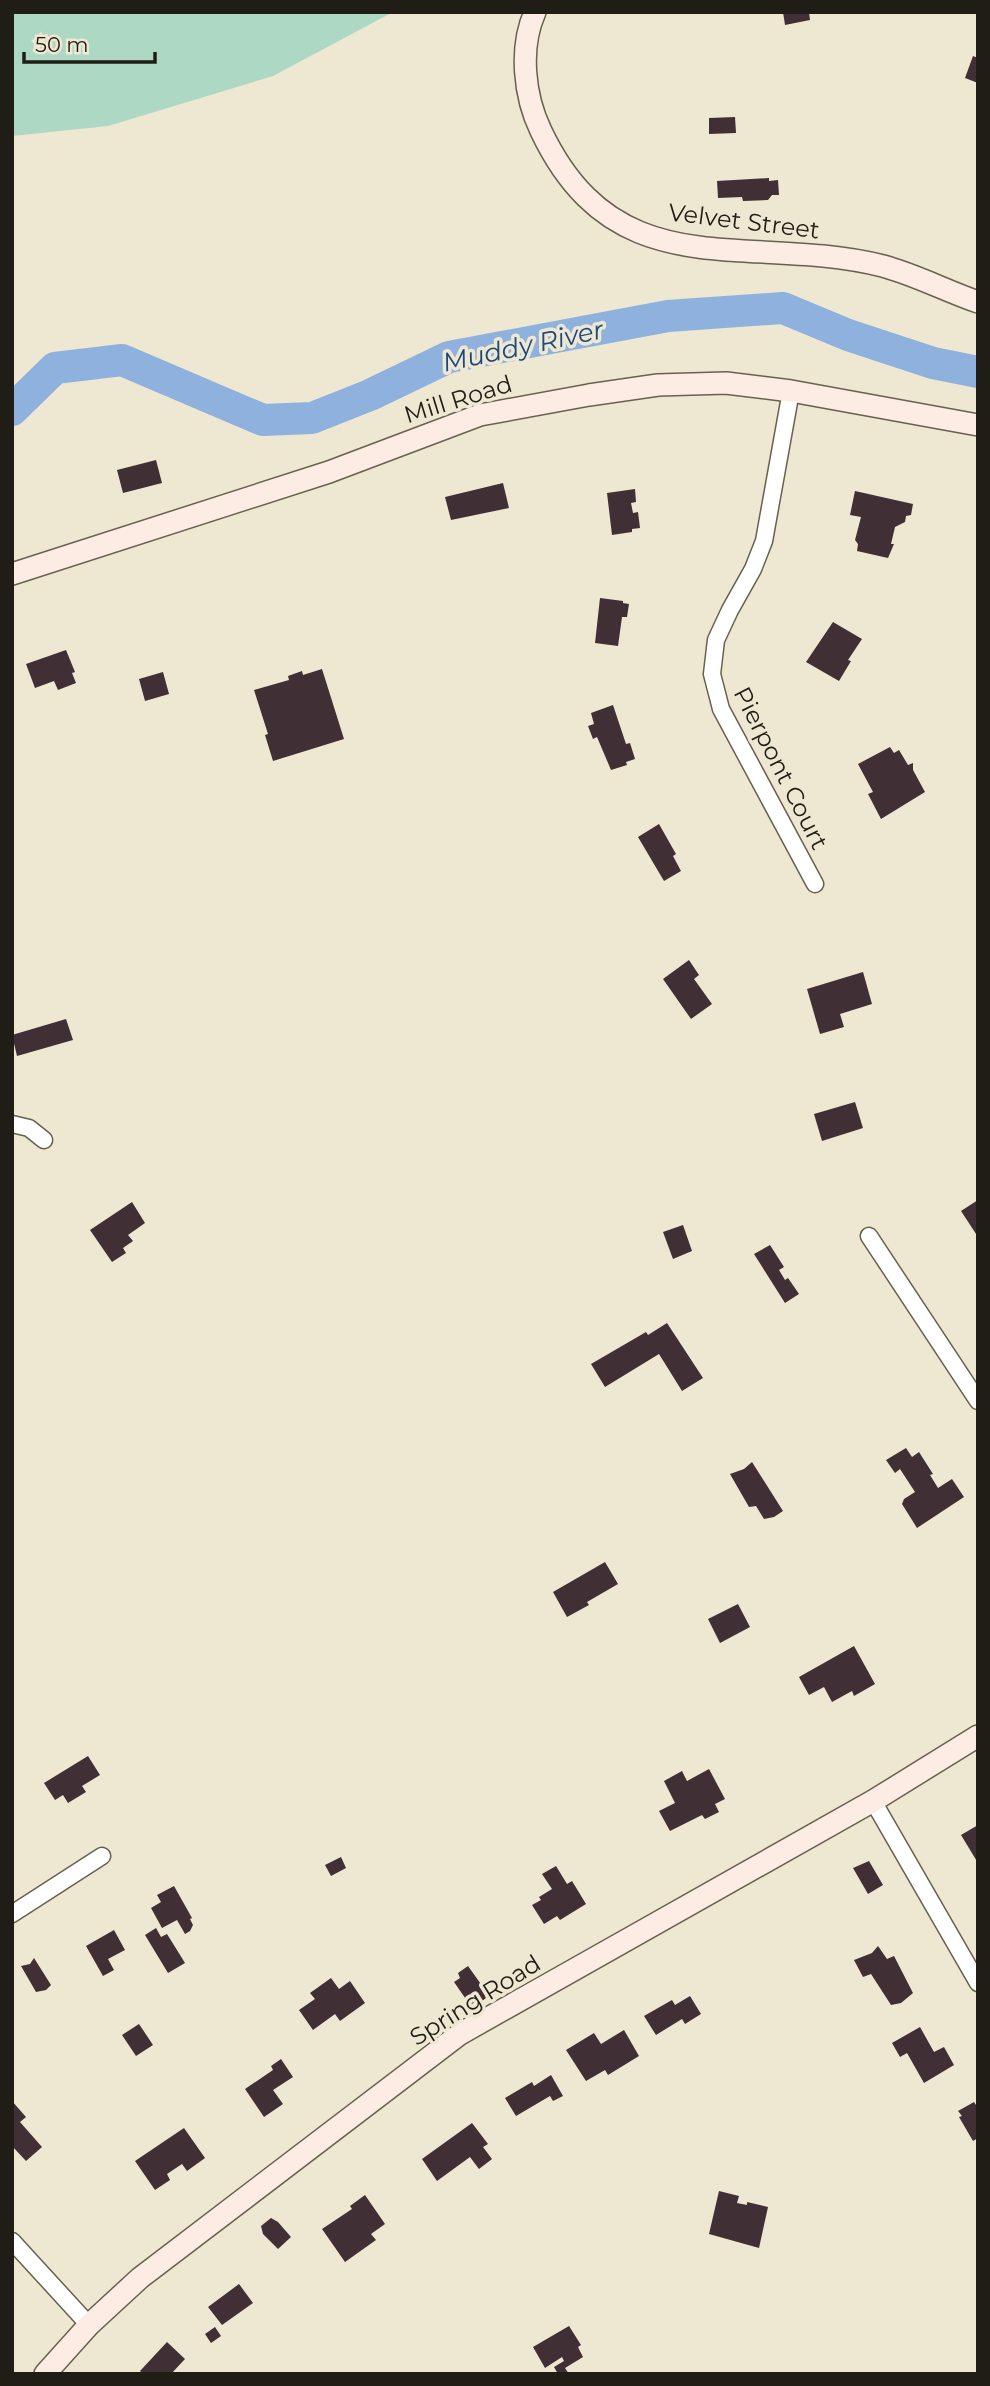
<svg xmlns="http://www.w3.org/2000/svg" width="990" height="2386" font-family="Montserrat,sans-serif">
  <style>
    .green { fill: #add8c3 }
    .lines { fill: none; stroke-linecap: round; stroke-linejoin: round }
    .river { stroke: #8fb1dd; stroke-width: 32 }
    .building { fill: #412f36 }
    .street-casing { stroke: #67614f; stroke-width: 19 }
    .secondary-casing { stroke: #67614f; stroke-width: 24 }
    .street { stroke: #fff; stroke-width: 16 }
    .secondary { stroke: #fcece4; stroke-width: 21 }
    .labels { text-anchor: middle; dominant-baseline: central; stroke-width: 7; stroke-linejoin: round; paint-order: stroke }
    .street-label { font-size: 24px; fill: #1f1d15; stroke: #eee7d2 }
    .water-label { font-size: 26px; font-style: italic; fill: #1b487e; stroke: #eee7d2 }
  </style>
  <rect width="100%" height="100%" fill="#eee7d2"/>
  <polygon class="green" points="12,12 393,12 273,76 108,126 12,136"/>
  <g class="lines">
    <polyline class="river" points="12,410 55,368 122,360 263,420 312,418 370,395 449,357 668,316 783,308 848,335 933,363 978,372"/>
  </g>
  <g class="building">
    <polygon points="783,12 809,12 810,20 785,25"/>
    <polygon points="973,56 978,58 978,83 965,78"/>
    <polygon points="735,117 736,133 709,134 709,118"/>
    <polygon points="769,178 769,181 778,180 779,195 772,195 768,200 743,201 742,197 718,198 717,181"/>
    <polygon points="156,460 162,483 123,493 117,470"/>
    <polygon points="503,483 509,508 451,520 445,497"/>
    <polygon points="635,489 636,502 631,503 633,513 638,512 640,528 632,529 632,532 612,535 607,493"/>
    <polygon points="855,491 913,504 911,515 906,516 905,522 895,527 891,544 894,544 888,558 857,551 858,544 855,540 861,517 850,515"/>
    <polygon points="600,598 623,601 623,603 629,604 627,617 622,617 618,646 595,643"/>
    <polygon points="833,622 862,639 848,660 851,661 839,681 806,662"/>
    <polygon points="66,650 75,672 72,673 76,683 58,690 54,681 35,688 26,664"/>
    <polygon points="322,669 344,739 273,761 265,735 268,734 254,690 289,680 288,676 302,671 303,675"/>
    <polygon points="163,672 169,694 145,701 139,679"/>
    <polygon points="613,705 626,744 630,743 635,759 626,762 627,765 611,770 597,737 593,739 588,726 594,724 591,713"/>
    <polygon points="890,747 894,753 899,750 908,765 913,763 913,770 925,792 881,819 868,794 873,792 858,764"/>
    <polygon points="659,824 676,854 673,856 681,871 664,881 638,837"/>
    <polygon points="689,960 699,975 694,979 712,1004 691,1019 663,979"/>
    <polygon points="863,972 872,1004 840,1014 844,1027 820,1034 807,989"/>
    <polygon points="66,1019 73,1040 17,1056 12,1035"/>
    <polygon points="855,1102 863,1128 822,1141 814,1114"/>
    <polygon points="978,1200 978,1237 961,1211"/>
    <polygon points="132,1202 145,1223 128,1235 133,1241 123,1248 126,1253 112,1262 90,1230"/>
    <polygon points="683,1225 692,1251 673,1259 663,1232"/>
    <polygon points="770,1245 784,1267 779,1270 785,1280 788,1278 799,1294 785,1303 754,1254"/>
    <polygon points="667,1323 703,1378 682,1391 659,1354 605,1387 591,1364 646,1332 648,1335"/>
    <polygon points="906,1448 912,1457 919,1452 933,1474 930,1475 938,1488 952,1479 964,1497 917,1528 902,1504 904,1499 915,1492 900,1469 895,1473 886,1460"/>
    <polygon points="752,1462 783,1511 774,1517 764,1519 756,1506 749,1507 730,1474 744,1469"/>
    <polygon points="605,1562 618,1584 587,1602 589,1605 567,1617 553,1592"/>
    <polygon points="738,1604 750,1627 720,1643 708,1619"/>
    <polygon points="854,1646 875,1684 854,1696 852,1691 832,1702 824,1687 809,1695 799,1677"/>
    <polygon points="88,1756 100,1775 82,1786 86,1792 68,1803 63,1795 55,1800 44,1783"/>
    <polygon points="709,1769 725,1799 715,1804 719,1812 705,1819 702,1815 670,1831 659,1811 675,1803 664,1781 682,1771 687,1781"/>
    <polygon points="978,1825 978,1863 961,1835"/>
    <polygon points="341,1857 346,1868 331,1876 325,1865"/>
    <polygon points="869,1861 883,1885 868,1894 853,1868"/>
    <polygon points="556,1866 567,1884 572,1881 586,1904 560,1920 557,1916 544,1924 532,1905 541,1900 539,1897 552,1889 542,1874"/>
    <polygon points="174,1886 192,1918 190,1919 193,1925 190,1931 185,1934 177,1920 162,1928 151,1908 161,1902 157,1895"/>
    <polygon points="156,1928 161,1937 167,1934 185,1963 168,1973 145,1935"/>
    <polygon points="114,1930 125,1950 108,1959 114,1970 103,1976 86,1946"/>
    <polygon points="878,1946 887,1959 894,1956 913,1993 901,2003 891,2005 871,1974 863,1977 854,1960 872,1953"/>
    <polygon points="34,1958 51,1985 46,1990 36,1992 21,1966 30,1964"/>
    <polygon points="468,1966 488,1994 485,1996 486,1998 477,2005 475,2002 470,2005 454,1982 460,1978 458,1973"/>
    <polygon points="331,1978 339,1989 350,1981 365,2003 340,2021 335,2014 313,2030 299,2010 315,1999 310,1993"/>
    <polygon points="690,1996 701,2014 685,2024 682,2019 656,2035 644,2016 672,2000 675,2005"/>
    <polygon points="139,2024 153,2045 136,2056 122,2035"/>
    <polygon points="920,2027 934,2052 944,2047 954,2065 924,2083 907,2053 900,2057 892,2043"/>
    <polygon points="624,2030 639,2056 608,2075 605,2070 586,2081 566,2050 594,2033 601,2044"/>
    <polygon points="281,2059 293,2077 273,2090 283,2104 264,2117 245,2089 273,2070 271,2066"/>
    <polygon points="551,2075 563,2096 553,2101 550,2096 516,2116 505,2098 532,2082 534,2086"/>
    <polygon points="12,2101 26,2117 20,2122 42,2147 26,2161 12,2146"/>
    <polygon points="974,2102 978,2108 978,2138 973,2141 959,2117 962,2116 958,2111"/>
    <polygon points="472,2123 488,2144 483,2147 492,2159 479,2169 470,2157 437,2181 422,2159"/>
    <polygon points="184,2128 205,2158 187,2171 182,2164 167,2174 170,2180 155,2190 135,2161"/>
    <polygon points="719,2191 739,2196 737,2203 747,2205 747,2202 768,2207 759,2248 709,2234"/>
    <polygon points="365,2195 385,2224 371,2234 376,2240 345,2262 322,2229 352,2209 350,2206"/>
    <polygon points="271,2218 278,2222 291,2237 278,2249 263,2234 261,2226"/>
    <polygon points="239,2284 253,2303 222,2325 208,2307"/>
    <polygon points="569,2326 581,2345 578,2347 583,2357 565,2368 569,2374 558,2374 554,2367 564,2361 562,2357 545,2368 533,2347"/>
    <polygon points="215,2327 221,2336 211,2343 205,2334"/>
    <polygon points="167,2342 185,2359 171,2374 143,2374 140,2371"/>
  </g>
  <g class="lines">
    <g class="street-casing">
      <g id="street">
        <polyline points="791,391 764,541 753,569 730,610 716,640 712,674 721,709 815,884"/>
        <polyline points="12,1124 29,1128 44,1140"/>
        <polyline points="869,1236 978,1401"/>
        <polyline points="873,1801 978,1983"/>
        <polyline points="12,1914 102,1856"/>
        <polyline points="12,2241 89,2325"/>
      </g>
    </g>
    <g class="secondary-casing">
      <g id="secondary">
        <path d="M535,12C519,48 524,96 541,131C617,291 747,232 883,266C916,275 946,291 978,302"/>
        <polyline points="12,574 329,472 480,415 589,395 658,385 726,383 791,391 978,425"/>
        <polyline points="45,2374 89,2325 140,2278 460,2034 873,1801 978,1736"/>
      </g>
    </g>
    <use href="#street" class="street"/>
    <use href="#secondary" class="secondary"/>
  </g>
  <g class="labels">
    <g class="street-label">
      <text transform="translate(744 221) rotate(7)">Velvet Street</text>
      <text transform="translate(458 399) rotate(-17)">Mill Road</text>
      <text transform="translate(781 768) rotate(63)">Pierpont Court</text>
      <text transform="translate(475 2000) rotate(-32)">Spring Road</text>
    </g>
    <g class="water-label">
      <text transform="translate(523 346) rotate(-12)">Muddy River</text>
    </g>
  </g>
  <rect width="990" height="2386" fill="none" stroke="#1f1d15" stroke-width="28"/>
  <path d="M24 52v10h131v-10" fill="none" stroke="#1f1d15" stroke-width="3.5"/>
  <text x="35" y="52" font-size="21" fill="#1f1d15" stroke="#eee7d2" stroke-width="5" paint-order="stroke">50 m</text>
</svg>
